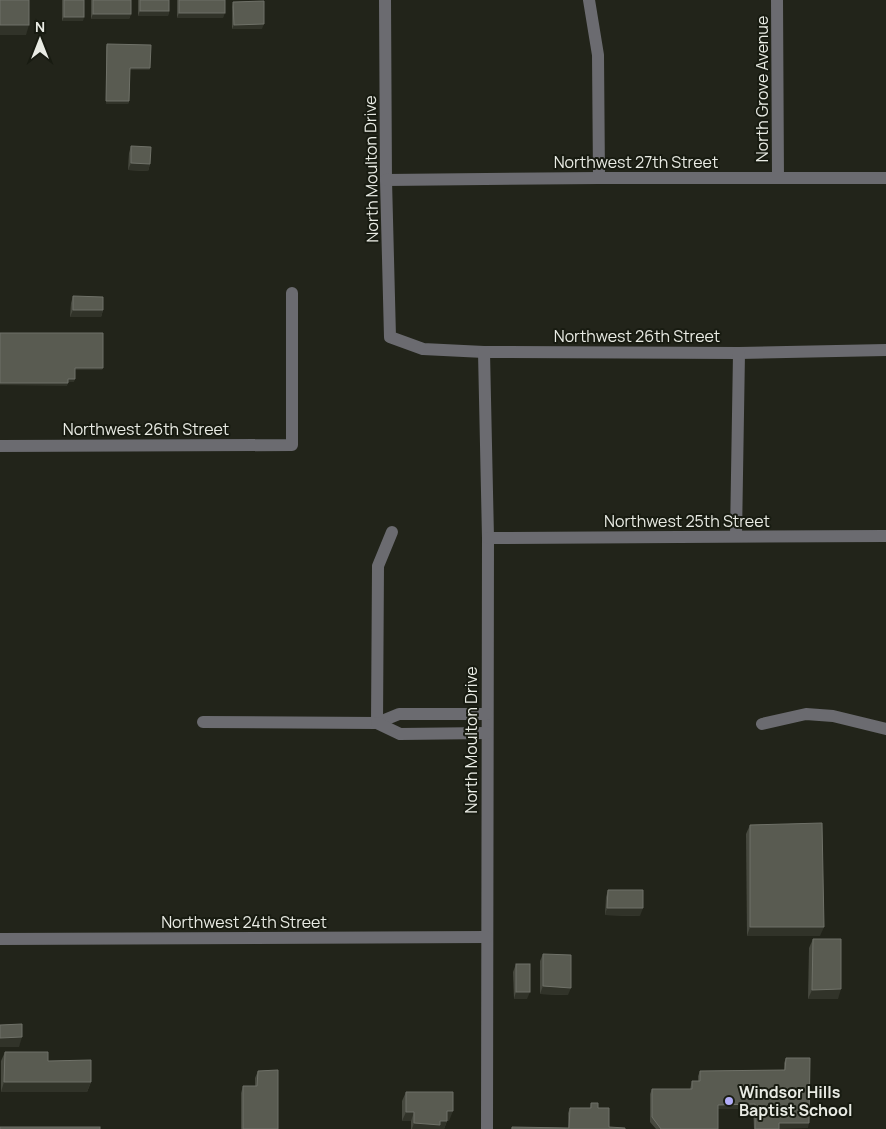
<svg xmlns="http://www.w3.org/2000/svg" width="886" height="1129" font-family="Manrope,sans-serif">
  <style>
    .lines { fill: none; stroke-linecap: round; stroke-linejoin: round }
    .minor { stroke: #6b6b70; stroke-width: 12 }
    .wall { fill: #47493f }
    .shaded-wall { fill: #313329 }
    .building { fill: #595b51; stroke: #6f7168 }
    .poi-dot { fill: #b2adf9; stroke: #181b11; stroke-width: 2 }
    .labels { text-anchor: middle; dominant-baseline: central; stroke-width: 4; stroke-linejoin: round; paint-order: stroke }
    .street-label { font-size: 16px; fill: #e9ebe4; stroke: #181b11 }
    .poi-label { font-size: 16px; font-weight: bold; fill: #e9ebe4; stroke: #181b11; text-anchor: start }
  </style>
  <rect width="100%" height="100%" fill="#22241a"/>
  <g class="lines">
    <g class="minor">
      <polyline points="385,0 386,180 390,337 423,349 484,352 739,353 886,350"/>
      <polyline points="589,0 598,55 599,178"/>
      <polyline points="777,0 778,178"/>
      <polyline points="386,180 599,178 886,178"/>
      <polyline points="484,352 488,538 487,1129"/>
      <polyline points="0,446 292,445 292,293"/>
      <polyline points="736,536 739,353"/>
      <polyline points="488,538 886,536"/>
      <polyline points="203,722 377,723 399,714 487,714"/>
      <polyline points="377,723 378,566 392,532"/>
      <polyline points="377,723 400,734 487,733"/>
      <polyline points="762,724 806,714 833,716 886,729"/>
      <polyline points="0,939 487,937"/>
    </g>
  </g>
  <g class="wall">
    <polygon points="62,0 84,0 83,21 62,21"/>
    <polygon points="91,0 131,0 131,14 129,19 91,19"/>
    <polygon points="138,0 169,0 169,11 168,16 138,16"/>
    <polygon points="177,0 225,0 223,18 177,18"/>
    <polygon points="233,2 262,29 232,29 232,7"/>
    <polygon points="107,44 150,68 149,70 130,70 129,101 128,104 106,104 106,47"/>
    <polygon points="131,146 150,164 148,171 128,170 129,153"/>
    <polygon points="73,296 103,310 101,317 70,317 71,303"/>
    <polygon points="750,825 820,936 747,936 746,834"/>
    <polygon points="608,890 640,916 605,915 606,897"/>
    <polygon points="813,939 838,999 808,999 809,948"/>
    <polygon points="543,954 568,995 540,994 540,961"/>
    <polygon points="516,964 527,999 514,999 513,972"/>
    <polygon points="5,1052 48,1061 91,1082 87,1092 1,1092 1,1061"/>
    <polygon points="786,1058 808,1128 754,1129 753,1109 718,1109 718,1129 656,1129 650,1122 650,1094 652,1089 690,1089 692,1081 698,1081 698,1076 700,1071 784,1070 784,1063"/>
    <polygon points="258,1071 278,1129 241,1129 241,1093 243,1086 255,1086 255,1078"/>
    <polygon points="406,1092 449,1121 447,1121 444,1129 411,1129 411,1121 402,1121 402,1101"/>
    <polygon points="591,1103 598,1108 609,1127 625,1129 511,1129 512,1127 568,1128 568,1113 570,1108 590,1108"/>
  </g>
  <g class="shaded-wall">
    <polygon points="140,11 169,11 168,16 138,16"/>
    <polygon points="179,13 225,13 223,18 177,18"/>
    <polygon points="93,14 131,14 129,19 91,19"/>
    <polygon points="64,17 84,17 83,21 62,21"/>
    <polygon points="264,24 262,29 232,29 234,25"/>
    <polygon points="0,25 29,25 26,35 0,35"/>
    <polygon points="130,68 150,68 149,70 129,70"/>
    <polygon points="106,101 129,101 128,104 106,104"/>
    <polygon points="131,163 150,164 148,171 128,170"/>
    <polygon points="73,310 103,310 101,317 70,317"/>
    <polygon points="75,368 103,368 102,370 74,370"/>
    <polygon points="68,379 75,379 74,382 67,382"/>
    <polygon points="0,383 68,383 67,386 0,385"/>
    <polygon points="607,908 643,908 640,916 605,915"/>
    <polygon points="750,927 824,927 820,936 747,936"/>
    <polygon points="543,986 571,988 568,995 540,994"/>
    <polygon points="841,989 838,999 808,999 812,990"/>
    <polygon points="516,992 530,992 527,999 514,999"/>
    <polygon points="22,1037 19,1047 0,1047 0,1038"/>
    <polygon points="4,1082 91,1082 87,1092 1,1092"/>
    <polygon points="755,1104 753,1109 716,1109 718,1105"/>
    <polygon points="447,1111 453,1111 449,1121 444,1121"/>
    <polygon points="406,1112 414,1112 411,1121 402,1121"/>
    <polygon points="440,1121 447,1121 444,1129 412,1129 414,1123"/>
    <polygon points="779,1123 809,1123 808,1128 777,1128"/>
  </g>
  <g class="building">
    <rect x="0" y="0" width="29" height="25"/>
    <rect x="64" y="0" width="20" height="17"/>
    <rect x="93" y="0" width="38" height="14"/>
    <rect x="140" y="0" width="29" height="11"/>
    <rect x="179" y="0" width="46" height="13"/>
    <polygon points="264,1 264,24 234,25 233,2"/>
    <polygon points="107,44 151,45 150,68 130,68 129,101 106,101"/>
    <polygon points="131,146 151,147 150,164 131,163"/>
    <polygon points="73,296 103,297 103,310 73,310"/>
    <polygon points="0,333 103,333 103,368 75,368 75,379 68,379 68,383 0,383"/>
    <polygon points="822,823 824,927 750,927 750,825"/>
    <polygon points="608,890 643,890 643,908 607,908"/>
    <polygon points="813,939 841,939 841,989 812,990"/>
    <polygon points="543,954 571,955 571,988 543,986"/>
    <rect x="516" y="964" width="14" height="28"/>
    <polygon points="22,1024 22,1037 0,1038 0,1025"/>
    <polygon points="5,1052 48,1052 48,1061 91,1060 91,1082 4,1082"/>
    <polygon points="786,1058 810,1058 809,1123 779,1123 779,1129 755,1129 755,1104 718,1105 718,1129 661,1129 652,1117 652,1089 692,1089 692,1081 700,1081 700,1071 785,1070"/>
    <polygon points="278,1070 278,1129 243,1129 243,1086 257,1086 258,1071"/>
    <polygon points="406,1092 453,1092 453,1111 447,1111 447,1121 440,1121 440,1125 414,1123 414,1112 406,1112"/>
    <polygon points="591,1103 598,1103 598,1108 609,1108 609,1127 625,1128 625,1129 512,1129 512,1127 569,1128 570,1108 591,1108"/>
    <rect x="0" y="1127" width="100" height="2"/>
  </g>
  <circle class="poi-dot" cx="729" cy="1101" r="5"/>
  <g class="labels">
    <g class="street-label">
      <text transform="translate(762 89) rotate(-90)">North Grove Avenue</text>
      <text x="636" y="162">Northwest 27th Street</text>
      <text transform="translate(371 169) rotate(-91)">North Moulton Drive</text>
      <text x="637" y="336">Northwest 26th Street</text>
      <text x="146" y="429">Northwest 26th Street</text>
      <text x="687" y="521">Northwest 25th Street</text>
      <text transform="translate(471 740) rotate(-90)">North Moulton Drive</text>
      <text x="244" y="922">Northwest 24th Street</text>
    </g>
    <g class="poi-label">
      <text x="739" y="1092">Windsor Hills<tspan x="739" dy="18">Baptist School</tspan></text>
    </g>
  </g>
  <g transform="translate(40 40)" stroke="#181b11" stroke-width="4" paint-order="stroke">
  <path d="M0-4L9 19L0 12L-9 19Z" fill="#e9ebe4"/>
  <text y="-8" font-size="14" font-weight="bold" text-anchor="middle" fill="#e9ebe4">N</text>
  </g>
</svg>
